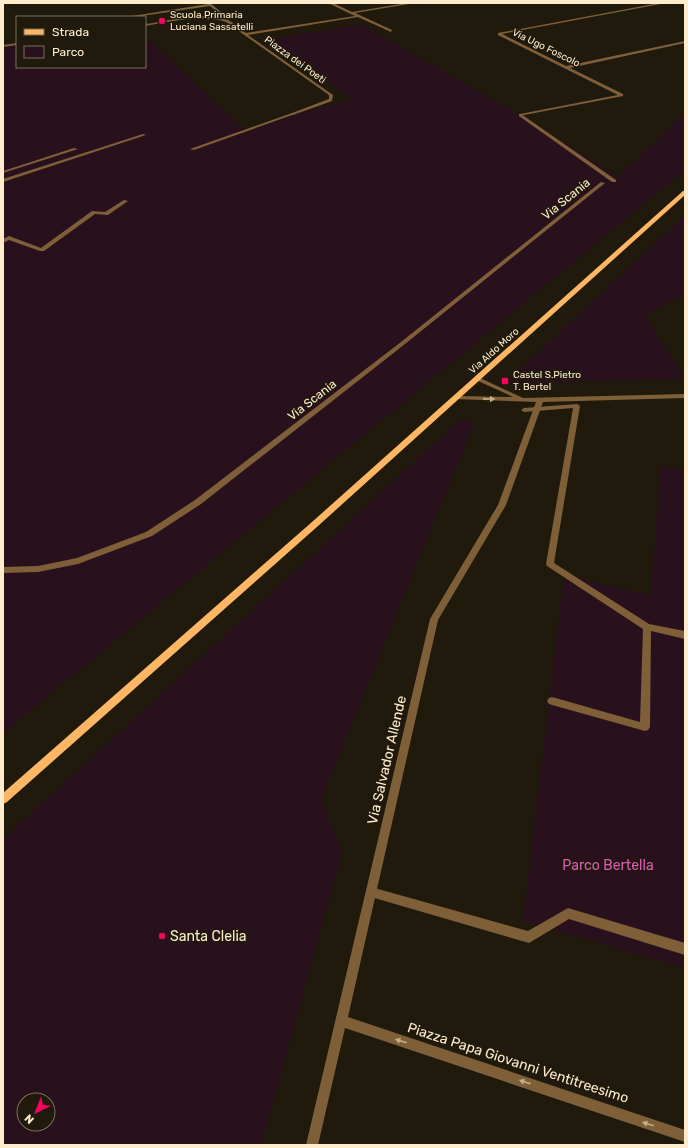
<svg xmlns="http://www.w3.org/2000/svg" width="688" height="1148" font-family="Rubik,sans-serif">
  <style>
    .green { fill: #29101d; fill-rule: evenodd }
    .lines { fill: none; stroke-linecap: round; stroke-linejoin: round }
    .service { fill: #7e5f38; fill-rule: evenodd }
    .pedestrian { fill: #7e5f38; fill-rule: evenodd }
    .minor { fill: #7e5f38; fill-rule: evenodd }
    .secondary { fill: #fdb764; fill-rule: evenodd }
    .oneway { fill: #c4ad89 }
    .poi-dot { fill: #f4035f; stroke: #201a0d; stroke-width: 1.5 }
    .labels { text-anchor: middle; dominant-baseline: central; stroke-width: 3; stroke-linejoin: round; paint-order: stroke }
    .far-poi-label { font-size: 10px; fill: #feeccc; stroke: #201a0d; text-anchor: start }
    .far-street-label { font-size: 10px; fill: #feeccc; stroke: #201a0d }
    .street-label { font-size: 12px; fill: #feeccc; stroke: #201a0d }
    .near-street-label { font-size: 14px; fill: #feeccc; stroke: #201a0d }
    .near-park-label { font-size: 14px; fill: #dd59ba; stroke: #201a0d }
    .near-poi-label { font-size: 14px; fill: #feeccc; stroke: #201a0d; text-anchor: start }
  </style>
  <rect width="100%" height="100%" fill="#201a0d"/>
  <g class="green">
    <polygon points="360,24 520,115 618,177 685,113 685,170 3,733 3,46 17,43 17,67 145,67 145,36 244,130 293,114 352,100 272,39"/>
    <polygon points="685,215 685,292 645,316 685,379 518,383 511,378"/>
    <path d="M460,420L475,421L321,799L342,853L261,1145H3V839ZM24,1100H48V1124H24Z"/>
    <polygon points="660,467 685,471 685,968 523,921 564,575 651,596"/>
  </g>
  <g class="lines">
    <g class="service">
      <polygon points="206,3 210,3 221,12 215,19 212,18 217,12 210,6 135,17 126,17 208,4"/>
      <polygon points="292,113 295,114 194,150 190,149"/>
      <polygon points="519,114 521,114 616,180 616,182 612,182 519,116"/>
      <polygon points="143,134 146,135 3,182 3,179"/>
      <polygon points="74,148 78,149 3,173 3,171"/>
    </g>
    <g class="pedestrian">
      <polygon points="577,404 580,406 554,563 649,624 685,631 685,639 651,631 650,727 648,730 645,731 552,705 549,704 547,701 549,698 552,697 640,722 643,629 547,566 546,564 573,408 524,412 521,410 524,408"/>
      <polygon points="371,887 528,931 568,908 685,943 685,955 569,919 529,943 371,897 367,896 366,892 367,888"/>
    </g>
    <g class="minor">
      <path d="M328,3H333L352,12L407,3H415L355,13L392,30L391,32L358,17L248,35L333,95L332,101L293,115L292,113L329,99V95L226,22C200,14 171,22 145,26V24C168,21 206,10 228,20C234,23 240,29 246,33L355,16Z"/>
      <polygon points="659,3 666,3 502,34 566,66 685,41 685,43 570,68 623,94 623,96 519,116 520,114 618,95 498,35 498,33"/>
      <polygon points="17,43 17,45 3,47 3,45"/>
      <polygon points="601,182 605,183 405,344 201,504 152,536 78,564 38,572 3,573 3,567 38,566 77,558 146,532 195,500 401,342"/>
      <polygon points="124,200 128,201 108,215 95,214 44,251 40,251 9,240 3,243 3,239 9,236 41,248 92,211 105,212"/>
      <polygon points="478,377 523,398 685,394 685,398 543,402 506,505 438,620 348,1017 685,1130 685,1142 345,1028 318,1145 306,1145 430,619 498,505 536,402 454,399 454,397 456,396 513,397 476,380 476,378"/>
    </g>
    <polygon class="secondary" points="683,191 685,191 685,195 318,526 7,802 3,804 3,793 312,522"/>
  </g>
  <defs><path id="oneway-solid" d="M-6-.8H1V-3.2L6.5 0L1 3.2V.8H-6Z"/></defs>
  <g class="oneway">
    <use href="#oneway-solid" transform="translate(489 399) rotate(1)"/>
    <use href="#oneway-solid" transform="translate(401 1041) rotate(-162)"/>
    <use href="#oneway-solid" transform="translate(525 1082) rotate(-162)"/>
    <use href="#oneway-solid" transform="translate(648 1124) rotate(-162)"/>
  </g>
  <g class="poi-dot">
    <circle cx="162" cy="21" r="4"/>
    <rect x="501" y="377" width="8" height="8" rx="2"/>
    <circle cx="162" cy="936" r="4"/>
  </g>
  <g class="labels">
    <g class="far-poi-label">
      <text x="170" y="15">Scuola Primaria<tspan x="170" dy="12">Luciana Sassatelli</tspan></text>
      <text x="513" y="375">Castel S.Pietro<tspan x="513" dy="12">T. Bertel</tspan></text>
    </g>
    <g class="far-street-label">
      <text transform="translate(546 48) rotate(26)">Via Ugo Foscolo</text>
      <text transform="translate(295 60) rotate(36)">Piazza dei Poeti</text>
      <text transform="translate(494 351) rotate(-42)">Via Aldo Moro</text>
    </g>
    <g class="street-label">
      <text transform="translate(566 199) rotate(-39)">Via Scania</text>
      <text transform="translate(312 400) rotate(-38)">Via Scania</text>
    </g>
    <g class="near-street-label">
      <text transform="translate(387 760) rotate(-77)">Via Salvador Allende</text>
      <text transform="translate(518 1063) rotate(18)">Piazza Papa Giovanni Ventitreesimo</text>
    </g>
    <g class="near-park-label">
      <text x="608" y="865">Parco Bertella</text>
    </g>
    <g class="near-poi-label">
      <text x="170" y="936">Santa Clelia</text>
    </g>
  </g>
  <rect width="688" height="1148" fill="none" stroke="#feeccc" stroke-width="8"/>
  <rect x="16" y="16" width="130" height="52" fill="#201a0d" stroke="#796e59"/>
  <rect x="24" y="29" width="20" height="6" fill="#fdb764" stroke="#796e59"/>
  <text x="52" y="36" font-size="12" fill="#feeccc">Strada</text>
  <rect x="24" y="46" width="20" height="12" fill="#29101d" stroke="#796e59"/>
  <text x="52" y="56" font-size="12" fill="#feeccc">Parco</text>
  <g transform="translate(36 1112) rotate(223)"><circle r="19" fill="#201a0d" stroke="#796e59"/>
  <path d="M0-3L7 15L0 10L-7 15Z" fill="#f4035f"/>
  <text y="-6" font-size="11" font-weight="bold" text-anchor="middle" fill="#feeccc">N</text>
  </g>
</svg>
